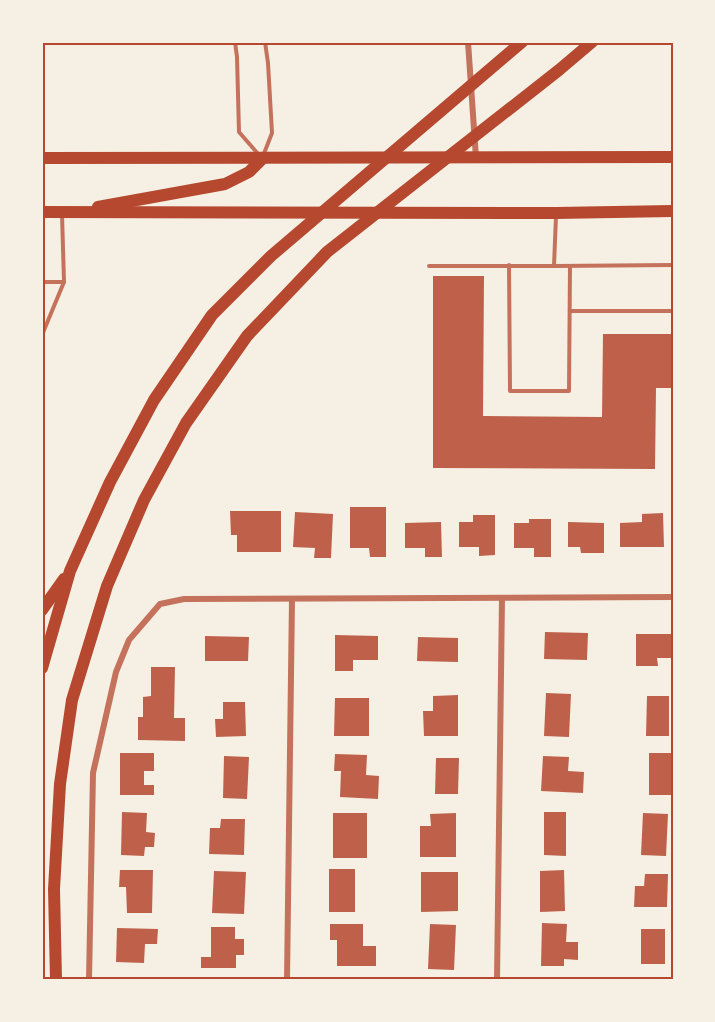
<svg xmlns="http://www.w3.org/2000/svg" width="715" height="1022" font-family="Helvetica,sans-serif">
  <style>
    .building { fill: #bf614a }
    .lines { fill: none; stroke-linecap: round; stroke-linejoin: round }
    .service { stroke: #c5725c; stroke-width: 4 }
    .minor { stroke: #c5725c; stroke-width: 6 }
    .primary { stroke: #b5482f; stroke-width: 12 }
    .neatline { fill: none; stroke: #b5482f; stroke-width: 2 }
  </style>
  <rect width="100%" height="100%" fill="#f6efe4"/>
  <g class="building">
    <polygon points="433,276 484,276 483,416 602,417 603,334 673,334 673,388 656,388 655,469 433,468"/>
    <polygon points="350,507 386,507 386,557 370,557 369,548 350,548"/>
    <polygon points="230,511 281,511 281,552 237,552 237,535 231,535"/>
    <polygon points="295,512 333,514 331,558 314,558 315,548 293,547"/>
    <polygon points="663,513 664,547 620,547 620,523 642,522 642,514"/>
    <polygon points="473,515 495,515 495,555 479,556 479,547 459,547 459,522 473,522"/>
    <polygon points="529,519 551,519 551,557 534,557 534,548 514,548 514,523 529,523"/>
    <polygon points="441,522 442,557 425,557 425,548 405,548 405,523"/>
    <polygon points="568,522 604,523 604,553 581,553 580,547 568,547"/>
    <polygon points="545,632 588,633 587,660 544,659"/>
    <polygon points="636,634 672,634 672,658 657,658 658,666 636,666"/>
    <polygon points="335,635 378,636 378,660 353,660 353,671 335,671"/>
    <polygon points="205,636 249,637 248,661 205,661"/>
    <polygon points="418,637 458,638 458,662 417,661"/>
    <polygon points="151,667 175,667 174,718 185,718 185,741 138,740 138,717 143,717 143,697 151,696"/>
    <polygon points="546,693 571,694 569,737 544,736"/>
    <polygon points="458,695 458,736 424,736 423,711 433,711 433,696"/>
    <polygon points="647,696 669,696 669,736 646,736"/>
    <polygon points="335,698 369,698 369,736 334,736"/>
    <polygon points="223,702 245,702 246,736 216,737 215,719 223,719"/>
    <polygon points="120,753 154,753 154,771 144,771 144,785 154,785 154,795 120,795"/>
    <rect x="649" y="753" width="24" height="42"/>
    <polygon points="335,754 367,755 366,775 379,776 378,799 340,797 341,771 334,771"/>
    <polygon points="224,756 249,757 247,799 223,798"/>
    <polygon points="543,756 569,757 568,771 584,772 583,793 541,791"/>
    <polygon points="436,758 459,758 458,794 435,794"/>
    <polygon points="122,812 147,813 146,832 155,833 154,847 145,847 144,856 121,855"/>
    <polygon points="544,812 566,812 566,856 544,855"/>
    <rect x="333" y="813" width="34" height="45"/>
    <polygon points="456,813 456,857 420,857 420,826 431,826 430,814"/>
    <polygon points="643,813 668,814 666,856 641,855"/>
    <polygon points="221,819 245,819 244,855 209,854 210,828 220,828"/>
    <rect x="329" y="869" width="26" height="43"/>
    <polygon points="120,870 153,870 152,913 127,913 126,887 119,887"/>
    <polygon points="564,870 565,911 540,912 540,871"/>
    <polygon points="214,871 246,872 244,914 212,913"/>
    <polygon points="421,872 458,872 458,911 421,912"/>
    <polygon points="645,874 668,874 667,907 634,907 635,886 644,886"/>
    <polygon points="542,923 567,924 566,942 578,942 578,960 564,959 564,966 541,966"/>
    <polygon points="330,924 363,924 363,946 376,946 376,966 337,966 337,940 330,940"/>
    <polygon points="430,924 456,925 454,970 428,969"/>
    <polygon points="211,927 235,927 235,939 244,939 244,955 236,955 236,968 201,968 201,957 211,957"/>
    <polygon points="117,928 158,929 157,944 145,944 144,963 116,962"/>
    <rect x="641" y="929" width="24" height="35"/>
  </g>
  <g class="lines">
    <g class="service">
      <polyline points="235,42 237,57 239,132 259,155"/>
      <polyline points="263,156 272,133 268,63 265,42"/>
      <polyline points="509,265 510,391 569,391 570,266"/>
      <polyline points="429,266 554,266 556,216"/>
      <polyline points="554,266 673,265"/>
      <polyline points="42,282 64,282"/>
      <polyline points="570,311 673,311"/>
      <polyline points="42,335 64,282 62,214"/>
    </g>
    <g class="minor">
      <polyline points="468,42 476,158"/>
      <polyline points="89,980 93,773 116,672 129,640 160,604 184,599 673,597"/>
      <polyline points="287,980 292,599"/>
      <polyline points="497,980 502,598"/>
    </g>
    <g class="primary">
      <polyline points="42,158 673,157"/>
      <polyline points="98,207 225,184 249,172 262,159"/>
      <polyline points="42,212 556,213 673,211"/>
      <polyline points="42,610 64,579"/>
      <polyline points="42,668 70,571 110,482 154,400 212,315 271,256 522,42"/>
      <polyline points="56,980 54,889 60,784 72,700 107,586 144,500 186,423 247,336 327,252 559,70 592,42"/>
    </g>
  </g>
  <rect width="715" height="1022" fill="none" stroke="#f6efe4" stroke-width="87"/>
  <rect x="44" y="44" width="628" height="934" class="neatline"/>
</svg>
